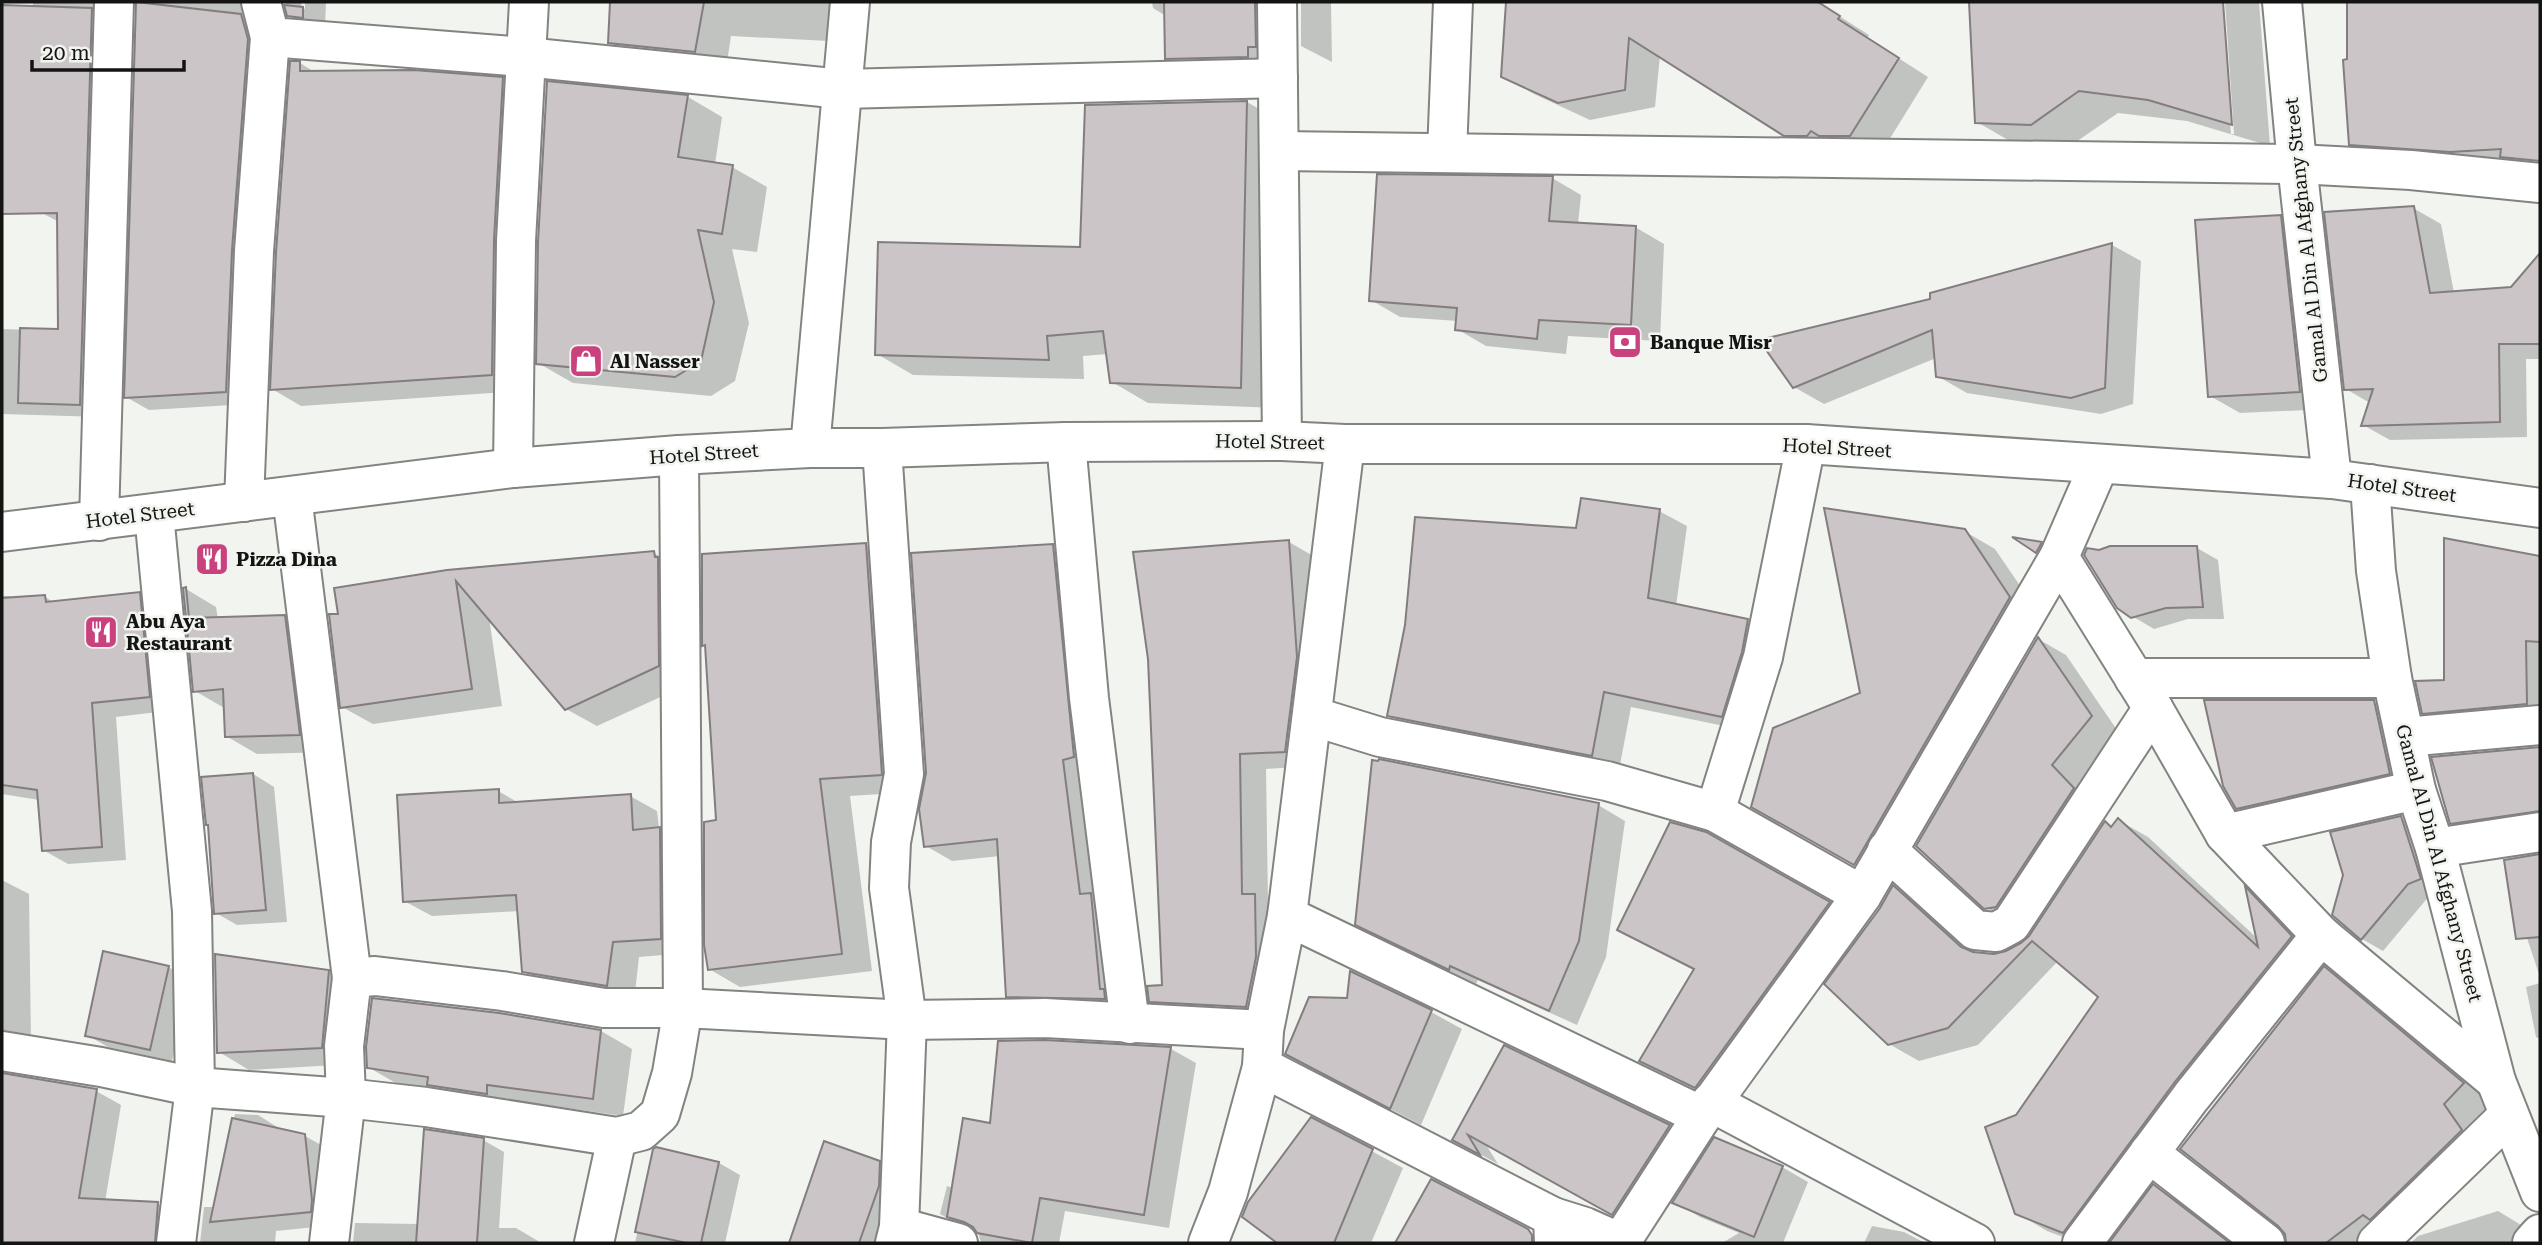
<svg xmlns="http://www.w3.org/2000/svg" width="2542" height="1245" font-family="'Roboto Serif',serif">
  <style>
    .shadow { fill: #0003 }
    .building { fill: #cbc5c7; stroke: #837d7f; stroke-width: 2 }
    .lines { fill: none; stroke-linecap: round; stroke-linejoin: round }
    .street-casing { stroke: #828480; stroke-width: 42 }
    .secondary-casing { stroke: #828480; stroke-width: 42 }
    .street { stroke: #fff; stroke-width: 38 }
    .secondary { stroke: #fff; stroke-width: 38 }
    .labels { text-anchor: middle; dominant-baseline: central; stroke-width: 5; stroke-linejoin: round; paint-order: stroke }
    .street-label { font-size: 19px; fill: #141513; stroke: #f1f4ef }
    .poi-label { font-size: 19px; font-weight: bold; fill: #141513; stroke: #f1f4ef; text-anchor: start }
  </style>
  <rect width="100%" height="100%" fill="#f1f4ef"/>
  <g class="shadow">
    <polygon points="33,2 119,2 102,417 2,414 2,329 60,331 59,222 42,213"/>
    <polygon points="137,2 266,2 248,404 149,410 126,397"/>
    <polygon points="285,2 302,2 301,6 305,9 305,2 326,2 325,29 312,28 289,15"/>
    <polygon points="612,2 848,2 847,42 731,36 726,69 640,60 610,42"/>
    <polygon points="1152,2 1295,2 1286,64 1197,76 1167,58 1166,16 1153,8"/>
    <polygon points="1301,2 1331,2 1332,62 1301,46"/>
    <polygon points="1508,2 1817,2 1869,35 1867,38 1928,77 1881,153 1817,152 1660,55 1655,107 1590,120 1534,94 1503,76"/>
    <polygon points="1971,2 2221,2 2231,134 2234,134 2225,2 2259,2 2270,146 2187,121 2118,113 2070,146 2015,144 1977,122"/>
    <polygon points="2349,2 2540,2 2540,172 2376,159 2350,144"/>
    <polygon points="300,63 316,73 502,79 532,96 521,391 301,406 272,389"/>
    <polygon points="688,97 722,117 715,164 732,167 767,187 757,252 732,249 749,323 735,381 711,396 573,383 538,363"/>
    <polygon points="1247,102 1283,123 1277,408 1148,403 1112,382 1108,354 1083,356 1084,379 913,375 877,354 1082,249"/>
    <polygon points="1552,178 1581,195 1578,224 1635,227 1664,244 1660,341 1568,336 1566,354 1486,346 1457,329 1458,321 1400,317 1371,300"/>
    <polygon points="2413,208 2441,224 2454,293 2512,289 2529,269 2540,275 2540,359 2526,359 2527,437 2390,440 2363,425 2370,403 2346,389"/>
    <polygon points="2280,216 2311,234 2330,409 2240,413 2210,396"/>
    <polygon points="2112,245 2141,261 2133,404 2101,414 1967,393 1937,376 1936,358 1824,404 1794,387 1932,300"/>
    <polygon points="1659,511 1687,526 1676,606 1748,621 1775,637 1749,731 1631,707 1619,770 1416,731 1389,715 1578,530"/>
    <polygon points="1964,531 1995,549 2040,615 1885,881 1753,807 1862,694"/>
    <polygon points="2019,540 2041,543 2072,561 2067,569"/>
    <polygon points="2446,540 2540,557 2540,720 2451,728 2424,712 2446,681"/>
    <polygon points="1289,542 1315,557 1312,766 1266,769 1268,904 1282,911 1273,1021 1178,1016 1151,1001 1164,987"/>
    <polygon points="866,545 897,563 912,792 850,796 872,971 740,987 709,969 718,822 706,646 704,645"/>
    <polygon points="1053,546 1079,561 1126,1004 1034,1011 1008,996 1000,856 952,861 926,846"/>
    <polygon points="2197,548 2218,560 2224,619 2188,619 2154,629 2132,616"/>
    <polygon points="654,553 684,571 689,684 597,726 566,709 489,617 502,706 373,724 342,707 340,615 447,572"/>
    <polygon points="186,589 216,607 218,619 284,617 315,635 330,752 257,754 226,736 226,709 195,691"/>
    <polygon points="139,594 164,608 174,710 116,717 126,860 68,864 43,850 39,800 2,794 2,596 10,596 15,599 45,597 55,603"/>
    <polygon points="2038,639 2066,655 2119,733 2079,782 2102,805 2014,924 1985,907"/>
    <polygon points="2374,702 2405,719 2420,791 2268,826 2237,808"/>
    <polygon points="2540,749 2540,829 2479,838 2452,822 2433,758"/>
    <polygon points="253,774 274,787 287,922 237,925 216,913"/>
    <polygon points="498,791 519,803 630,796 657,811 659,828 687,845 687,953 639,957 634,1001 551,987 524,971 519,911 432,916 404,901"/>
    <polygon points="1598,805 1625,821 1606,957 1577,1025 1478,980 1476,984 1384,939 1357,924"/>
    <polygon points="2401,818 2423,830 2430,895 2383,951 2362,939 2334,914 2344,875"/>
    <polygon points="2118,820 2148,837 2258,939 2247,890 2274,906 2320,954 2079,1243 2047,1231 2017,1213 2017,1116 2100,997 2058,961 1978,1045 1919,1061 1889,1044 1881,909 1894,887 1923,904 1978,954 1994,956 2006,953 2031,937 2106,823 2113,827"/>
    <polygon points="1706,834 1855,918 1722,1102 1641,1061 1695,970 1619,929"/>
    <polygon points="2540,856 2540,977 2510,887 2506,861"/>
    <polygon points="2,880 29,894 31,1043 5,1062 6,1074 96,1091 121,1105 105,1202 158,1204 183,1219 180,1243 23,1243 26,1182 2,1172"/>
    <polygon points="168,967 190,979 172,1061 108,1047 87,1035"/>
    <polygon points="2325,968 2358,987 2496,1103 2398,1243 2287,1243"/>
    <polygon points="328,972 359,989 353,1064 249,1070 219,1052"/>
    <polygon points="2540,983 2540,1039 2536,1037 2526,987"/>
    <polygon points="1349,1000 1431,1012 1462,1029 1421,1125 1318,1071"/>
    <polygon points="499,1014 601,1031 632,1049 623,1116 518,1101 517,1111 399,1085 368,1067"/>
    <polygon points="1045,1042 1171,1049 1196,1063 1169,1228 1065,1211 1059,1243 981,1243 978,1232 965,1228 940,1214 947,1186 953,1188"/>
    <polygon points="1505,1047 1690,1139 1634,1226 1485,1143 1498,1164 1454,1140"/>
    <polygon points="235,1114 258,1115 282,1130 305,1136 330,1150 335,1225 276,1231 275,1243 200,1243 204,1207 215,1207"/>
    <polygon points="1312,1119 1403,1168 1371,1243 1279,1243 1244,1216"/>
    <polygon points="483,1140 504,1152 499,1228 516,1228 538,1241 538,1243 353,1243 355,1223 419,1224"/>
    <polygon points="825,1143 879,1162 910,1180 896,1243 791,1243"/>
    <polygon points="656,1149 719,1163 740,1175 725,1243 635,1243"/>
    <polygon points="1782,1167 1808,1182 1783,1243 1722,1243 1739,1233 1700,1217 1675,1202"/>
    <polygon points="1432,1181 1527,1230 1535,1243 1538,1241 1533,1234 1550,1243 1397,1243"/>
    <polygon points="2154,1186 2174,1198 2232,1243 2111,1243"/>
    <polygon points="2498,1211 2531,1231 2540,1243 2411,1243 2418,1236"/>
    <polygon points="1872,1226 1904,1232 1925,1243 1864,1243"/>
  </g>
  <g class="building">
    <polygon points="136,2 241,14 248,39 232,250 226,392 124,398"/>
    <polygon points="610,2 704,2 695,52 608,43"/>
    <polygon points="1164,2 1255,2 1256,47 1248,47 1248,57 1165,59"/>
    <polygon points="1506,2 1818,2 1840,16 1838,19 1899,58 1850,136 1819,136 1811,131 1807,136 1784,136 1629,38 1625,90 1558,103 1501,77"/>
    <polygon points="1969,2 2223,2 2232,125 2148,100 2079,91 2031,125 1975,123"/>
    <polygon points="2347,2 2540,2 2540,161 2500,157 2501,149 2450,152 2349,145 2343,60 2347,59"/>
    <polygon points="2,5 92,8 80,405 18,403 20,328 58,329 57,213 2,214"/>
    <polygon points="284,5 303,7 303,18 287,16"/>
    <polygon points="290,61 300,61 300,71 414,70 503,77 494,240 492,375 270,390 276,252"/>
    <polygon points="547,81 688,95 678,157 733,165 722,234 698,230 714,302 701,361 675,377 536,364 538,242"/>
    <polygon points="1247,101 1241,388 1110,383 1103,331 1047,336 1049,360 875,355 878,242 1080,247 1085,105"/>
    <polygon points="1377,174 1553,176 1549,221 1636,226 1631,325 1539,320 1537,339 1455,330 1457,308 1369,301"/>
    <polygon points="2414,206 2430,293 2511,287 2540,253 2540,344 2499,344 2500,422 2361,426 2373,389 2344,390 2324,212"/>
    <polygon points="2281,215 2300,392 2208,397 2195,220"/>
    <polygon points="2112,243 2105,388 2071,398 1936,377 1932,330 1793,388 1759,340 1930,299 1930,293"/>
    <polygon points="1581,498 1660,509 1648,598 1748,619 1742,652 1722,717 1604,692 1592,756 1387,716 1405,625 1415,517 1576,528"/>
    <polygon points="1824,508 1965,529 2010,597 1854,865 1751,807 1773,728 1860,693"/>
    <polygon points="2012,537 2042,542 2036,553"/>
    <polygon points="2444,538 2540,556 2540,642 2526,641 2527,704 2422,714 2415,681 2444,680"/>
    <polygon points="1289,540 1297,657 1285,752 1240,754 1242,894 1255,894 1256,957 1246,1007 1149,1002 1147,986 1162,985 1148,659 1133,552"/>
    <polygon points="866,543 882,775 820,779 842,954 708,970 704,945 704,822 716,820 705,645 702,646 702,554"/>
    <polygon points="1053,544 1074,757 1063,760 1080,894 1091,893 1100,989 1104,989 1105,999 1006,997 997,839 924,847 919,809 926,773 911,553"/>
    <polygon points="2110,546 2197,546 2203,607 2166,608 2131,618 2117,608 2084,555 2087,548 2099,550"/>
    <polygon points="654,551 655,557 658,557 659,666 565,710 456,581 472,689 340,708 329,614 338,614 334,588 447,570"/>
    <polygon points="186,587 189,618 285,615 300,735 225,737 223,689 193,692 183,588"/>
    <polygon points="140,592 150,697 92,703 102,847 42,851 37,790 2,785 2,598 45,595 46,602"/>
    <polygon points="2038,637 2092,716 2052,765 2074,788 1996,907 1984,909 1916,846"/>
    <polygon points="2204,700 2374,700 2390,774 2236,809 2223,786"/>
    <polygon points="2540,747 2540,811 2450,824 2431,757"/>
    <polygon points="1379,759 1599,803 1579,941 1549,1011 1450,966 1449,970 1355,925 1372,760 1378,761"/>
    <polygon points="253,773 266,910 214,914 208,825 206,825 201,777"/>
    <polygon points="499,789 499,803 631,794 633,830 660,827 661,939 613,942 607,986 522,972 516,895 403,902 397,795"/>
    <polygon points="2401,816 2421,879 2408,884 2361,940 2332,915 2343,875 2330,832"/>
    <polygon points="2118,818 2258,947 2245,886 2292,936 2174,1083 2063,1233 2015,1214 1985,1127 2016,1115 2098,997 2032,941 1948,1028 1888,1045 1824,984 1880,908 1893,885 1961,947 1973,952 1994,954 2006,951 2021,943 2029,936 2105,821 2111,827"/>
    <polygon points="1670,822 1706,832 1830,902 1695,1088 1639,1061 1694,969 1617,930"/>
    <polygon points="2540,854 2540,937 2516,939 2504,860"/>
    <polygon points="103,951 169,966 150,1050 85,1036"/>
    <polygon points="215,954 329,970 322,1048 217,1053"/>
    <polygon points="2324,966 2464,1083 2444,1104 2462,1130 2370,1220 2363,1215 2326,1243 2286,1243 2285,1234 2278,1226 2180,1149"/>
    <polygon points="1350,971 1432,1010 1390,1109 1285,1054 1309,997 1347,998"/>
    <polygon points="372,998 499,1013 601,1030 593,1099 487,1085 487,1094 427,1085 428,1077 367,1068 366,1047"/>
    <polygon points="1045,1040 1171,1047 1144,1215 1040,1198 1032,1243 977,1233 973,1227 964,1222 947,1217 963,1118 990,1123 998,1041"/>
    <polygon points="1504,1045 1670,1125 1612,1215 1468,1135 1480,1155 1452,1140"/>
    <polygon points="2,1073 97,1089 79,1198 158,1202 155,1243 2,1243"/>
    <polygon points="1311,1117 1373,1149 1334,1243 1277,1243 1242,1217 1248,1202"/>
    <polygon points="232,1118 305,1134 312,1200 311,1212 210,1222"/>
    <polygon points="424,1129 484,1138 477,1243 416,1243"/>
    <polygon points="1714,1137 1783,1166 1754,1237 1672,1203"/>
    <polygon points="824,1141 880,1161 879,1186 859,1243 789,1243"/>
    <polygon points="656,1147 719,1162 701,1243 687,1243 635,1232 653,1149"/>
    <polygon points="1431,1179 1528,1229 1532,1235 1532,1243 1395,1243"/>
    <polygon points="2153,1184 2230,1243 2109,1243"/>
  </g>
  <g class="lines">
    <g class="street-casing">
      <g id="street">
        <polyline points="261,2 270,37 525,57 842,89 1278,78"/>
        <polyline points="1277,2 1282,441"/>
        <polyline points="2282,2 2297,164 2332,479"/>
        <polyline points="1279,151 2297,164 2411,170 2540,183"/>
        <polyline points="1447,153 1453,2"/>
        <polyline points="1066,442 1089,698 1130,1024"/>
        <polyline points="1345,444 1287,916 1264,1030 1262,1067 1553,1217 1554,1243"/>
        <polyline points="810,448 850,2"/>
        <polyline points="882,448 904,774 891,842 889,888 907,1020 899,1227 895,1243"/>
        <polyline points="513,468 516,241 529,2"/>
        <polyline points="2370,484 2376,571 2392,678 2416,790 2435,848 2496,1081 2540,1192"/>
        <polyline points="292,496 352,978"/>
        <polyline points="244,502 254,251 270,37"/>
        <polyline points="154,514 192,911 195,1087 176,1243"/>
        <polyline points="99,521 114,2"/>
        <polyline points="2059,557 2153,708 2225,834 2321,935 2496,1081"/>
        <polyline points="2134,678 2392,678"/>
        <polyline points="1312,716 1380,737 1607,781 1715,812 1862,895"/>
        <polyline points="2405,737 2540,725"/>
        <polyline points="1715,812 1763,657 1806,444"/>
        <polyline points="2225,834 2416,790"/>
        <polyline points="2435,848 2540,832"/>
        <polyline points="1887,850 1975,930 1996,932 2011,924 2153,708"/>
        <polyline points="1287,916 1702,1116 1620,1243"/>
        <polyline points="2,1051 101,1067 195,1087 346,1098 426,1107 617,1137 641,1131 660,1114 672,1073 683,1008 679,455"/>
        <polyline points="1711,1102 1975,1243"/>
        <polyline points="1702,1116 1862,895 2059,557 2099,465"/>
        <polyline points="2149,1153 2265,1243"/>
        <polyline points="1553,1217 1585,1227 1621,1243"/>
        <polyline points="899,1227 958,1243"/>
        <polyline points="329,1243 346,1098 344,1046 352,978 375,976 502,991 604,1008 683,1008 907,1020 1045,1018 1264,1030"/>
        <polyline points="594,1243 617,1137"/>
        <polyline points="1208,1243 1228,1192 1262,1067"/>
        <polyline points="2082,1243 2191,1097 2321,935"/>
        <polyline points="2377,1243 2508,1116"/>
        <polyline points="2532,1243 2540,1234"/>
      </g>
    </g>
    <g class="secondary-casing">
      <polyline id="secondary" points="2,532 513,468 679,455 810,448 882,448 1066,442 1282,441 1345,444 1806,444 2332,479 2540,508"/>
    </g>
    <use href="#street" class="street"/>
    <use href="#secondary" class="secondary"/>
  </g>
  <defs>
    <g id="bank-square" transform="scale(1.75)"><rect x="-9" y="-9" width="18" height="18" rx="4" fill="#c9417d" stroke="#f1f4ef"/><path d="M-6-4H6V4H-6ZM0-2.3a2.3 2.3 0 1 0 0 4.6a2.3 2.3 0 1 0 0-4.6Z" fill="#fff"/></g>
    <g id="shop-square" transform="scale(1.75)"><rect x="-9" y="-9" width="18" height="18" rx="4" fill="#c9417d" stroke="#f1f4ef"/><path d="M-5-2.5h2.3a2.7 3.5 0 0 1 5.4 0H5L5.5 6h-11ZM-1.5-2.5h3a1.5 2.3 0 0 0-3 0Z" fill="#fff"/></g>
    <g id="restaurant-square" transform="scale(1.75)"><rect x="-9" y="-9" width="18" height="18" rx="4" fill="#c9417d" stroke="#f1f4ef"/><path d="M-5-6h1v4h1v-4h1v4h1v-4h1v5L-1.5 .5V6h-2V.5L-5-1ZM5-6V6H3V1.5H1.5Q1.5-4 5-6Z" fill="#fff"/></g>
  </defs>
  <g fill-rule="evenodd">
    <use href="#bank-square" x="1625" y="342"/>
    <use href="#shop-square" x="586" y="361"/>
    <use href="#restaurant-square" x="212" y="559"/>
    <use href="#restaurant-square" x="101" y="632"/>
  </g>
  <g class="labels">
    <g class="street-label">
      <text transform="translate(2306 240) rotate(-96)">Gamal Al Din Al Afghany Street</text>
      <text transform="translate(1270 442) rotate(1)">Hotel Street</text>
      <text transform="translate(1837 448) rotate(3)">Hotel Street</text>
      <text transform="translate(704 454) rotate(-4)">Hotel Street</text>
      <text transform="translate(2402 488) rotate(8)">Hotel Street</text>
      <text transform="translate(140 515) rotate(-7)">Hotel Street</text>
      <text transform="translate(2439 863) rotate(75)">Gamal Al Din Al Afghany Street</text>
    </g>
    <g class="poi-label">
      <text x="1650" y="342">Banque Misr</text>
      <text x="610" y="361">Al Nasser</text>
      <text x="236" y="559">Pizza Dina</text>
      <text x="126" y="621">Abu Aya<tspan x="126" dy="22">Restaurant</tspan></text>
    </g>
  </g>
  <rect width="2542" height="1245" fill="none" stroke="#141513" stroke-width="7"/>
  <path d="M32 60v10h152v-10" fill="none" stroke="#141513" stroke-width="3.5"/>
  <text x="42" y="60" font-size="21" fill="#141513" stroke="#f1f4ef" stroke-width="5" paint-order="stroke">20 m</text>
</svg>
